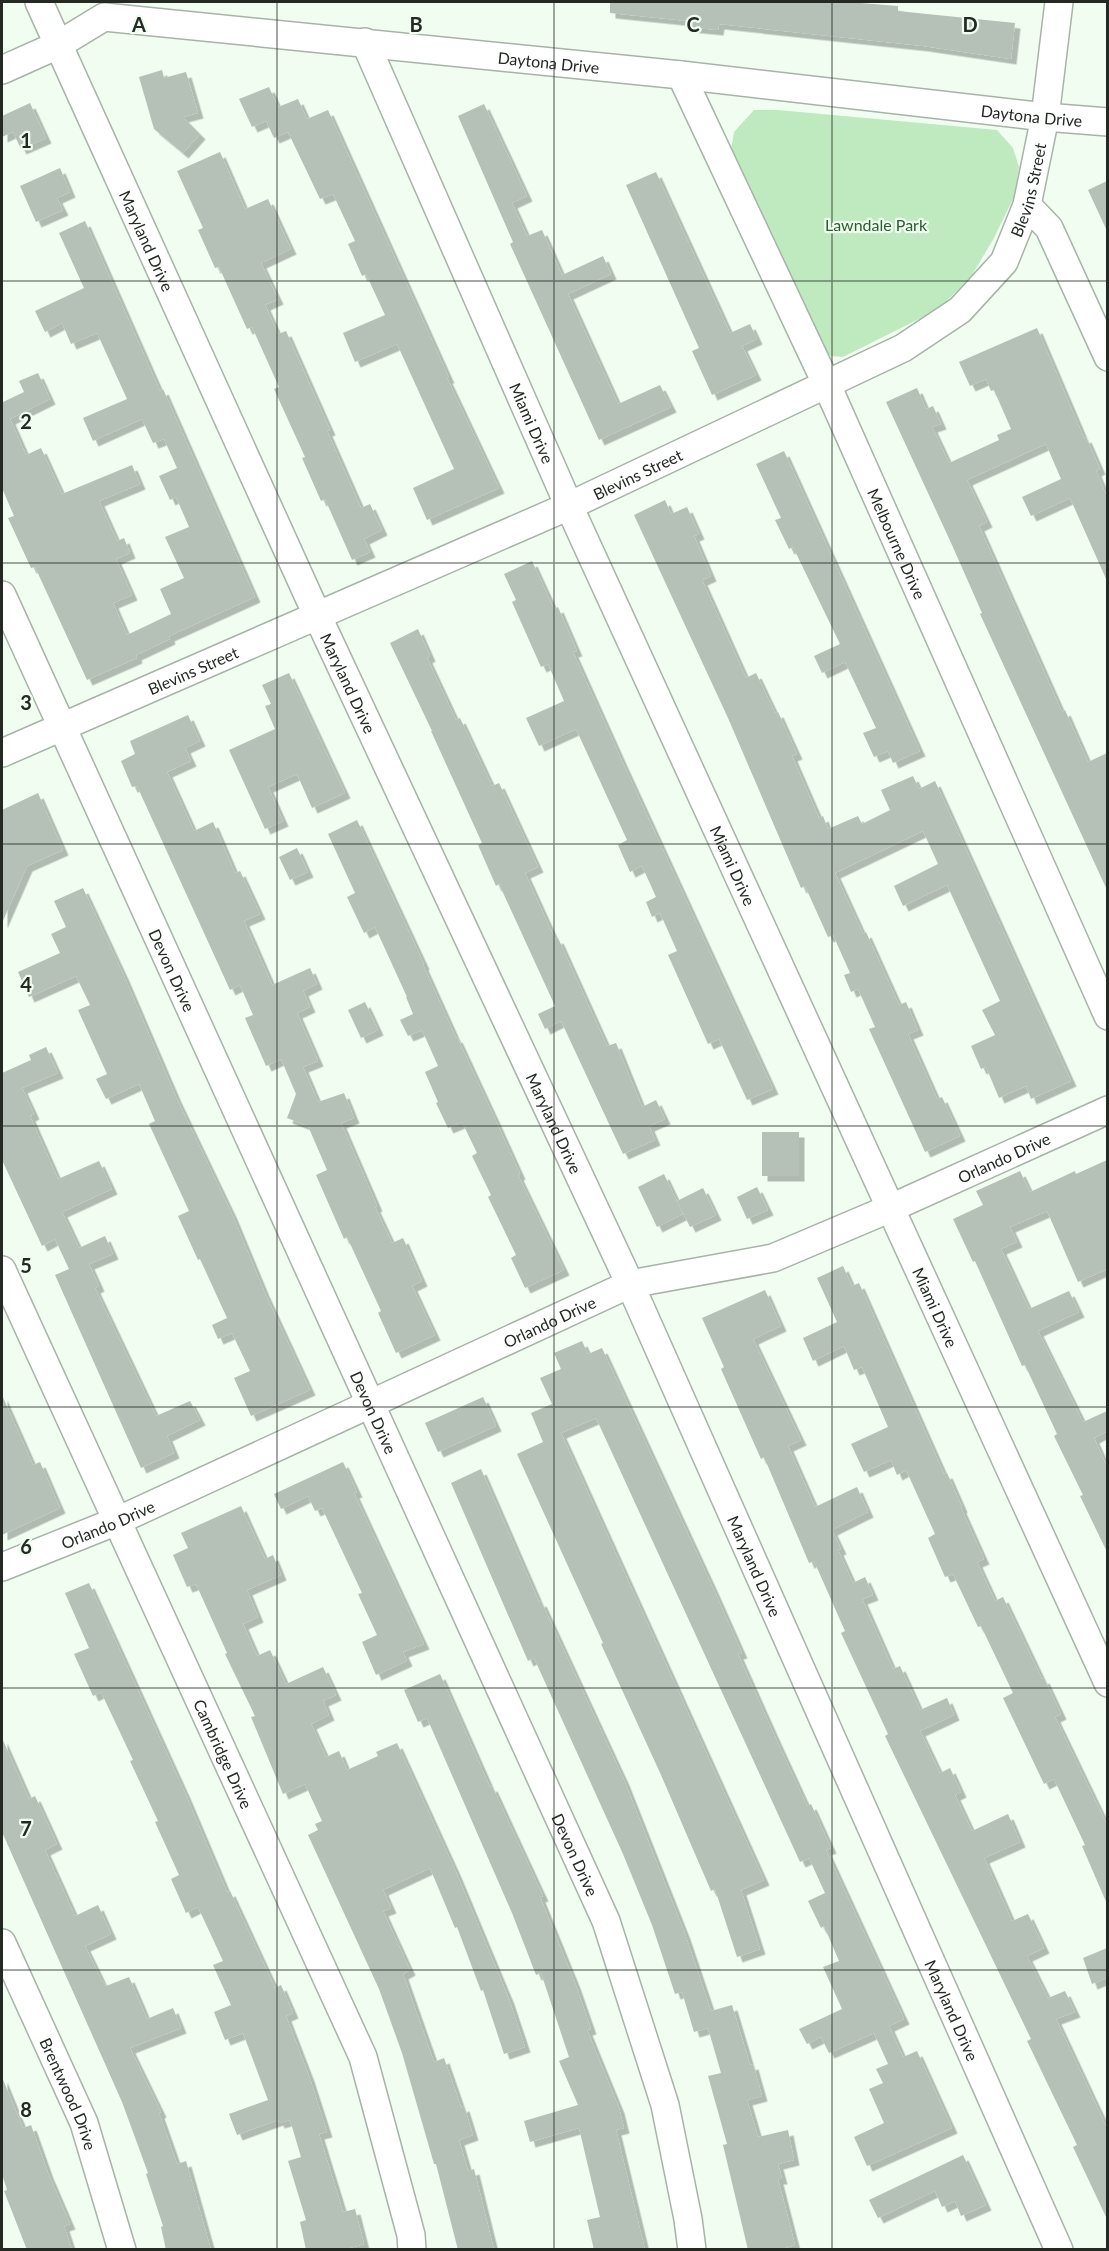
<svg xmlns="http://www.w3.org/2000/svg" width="1109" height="2251" font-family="Lato,sans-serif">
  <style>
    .green { fill: #bfeac0 }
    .building { fill: #b5c1b6; filter: url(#shadow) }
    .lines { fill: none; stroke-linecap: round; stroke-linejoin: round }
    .minor-casing { stroke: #a7b3a8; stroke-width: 30 }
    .minor { stroke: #fff; stroke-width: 27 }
    .grid { fill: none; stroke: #242924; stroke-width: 1.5; stroke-opacity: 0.55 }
    .labels { text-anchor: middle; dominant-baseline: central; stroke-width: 4.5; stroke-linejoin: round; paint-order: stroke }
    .street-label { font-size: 16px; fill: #242924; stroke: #f1fdf1 }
    .park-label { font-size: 16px; fill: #23602a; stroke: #f1fdf1 }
    .grid-label { font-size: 20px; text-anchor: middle; font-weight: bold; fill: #242924; stroke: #f1fdf1; stroke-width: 4.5; stroke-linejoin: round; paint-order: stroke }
  </style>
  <defs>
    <filter id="shadow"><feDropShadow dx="5.5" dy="5.5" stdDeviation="0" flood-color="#0004"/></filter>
  </defs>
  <rect width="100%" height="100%" fill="#f1fdf1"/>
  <polygon class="green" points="754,110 778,110 997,130 1013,148 1019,167 1014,197 994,238 972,275 939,309 843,357 831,356 817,347 730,156 734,132"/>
  <g class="building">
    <polygon points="610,2 848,2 898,6 898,11 1015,23 1011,59 923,46 719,24 718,30 687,27 688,21 610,13"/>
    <polygon points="162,70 164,78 186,72 198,113 183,117 200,134 183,153 154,129 139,77"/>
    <polygon points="269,87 278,107 298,99 307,119 328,110 449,378 447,378 499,488 427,520 413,488 454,469 397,344 355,362 343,333 385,315 366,274 362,276 348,244 355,241 333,194 320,199 288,132 274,138 266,121 252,127 239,99"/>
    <polygon points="30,103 46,138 21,149 13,132 2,137 2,116"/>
    <polygon points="484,104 527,196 512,203 527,236 542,230 562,275 603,256 611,274 568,294 618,404 660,385 671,407 599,440 510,244 513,242 458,116"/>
    <polygon points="220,152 245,209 268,199 291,249 261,263 278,299 265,305 278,334 286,331 330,430 327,431 361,508 370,504 382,530 364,539 370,552 352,560 325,499 321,501 302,458 305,457 274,389 279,387 252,327 247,329 219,267 215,268 198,230 203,228 177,171"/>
    <polygon points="60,168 70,192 57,198 63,210 36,222 20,186"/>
    <polygon points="656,172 730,333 750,324 757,339 742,346 756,375 712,395 692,351 699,348 626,185"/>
    <polygon points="1107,181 1107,231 1088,190"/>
    <polygon points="85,221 160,391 163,389 255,597 169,636 170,639 136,655 137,658 87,680 35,567 31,568 8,518 14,516 2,488 2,399 3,402 24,392 19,381 38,373 50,399 10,419 26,455 41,448 62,494 132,465 140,484 99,501 117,541 124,538 130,553 116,559 132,595 113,603 127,635 171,614 160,589 184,578 165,537 189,527 176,497 170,500 159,476 177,468 164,439 153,443 142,419 93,441 83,418 127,399 97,333 71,344 62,323 45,332 35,311 84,288 59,233"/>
    <polygon points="1037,328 1084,438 1086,437 1100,469 1096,471 1107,497 1107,581 1070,498 1031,516 1022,497 1061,479 1046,444 967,480 987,522 979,526 1062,712 1065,710 1088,762 1107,753 1107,890 980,614 982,613 952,545 886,402 917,388 926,409 933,406 941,424 932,427 949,463 999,440 997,435 1011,429 994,390 991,391 986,379 970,386 959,362"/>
    <polygon points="784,451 920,751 893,763 888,751 874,757 863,733 876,728 845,662 822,673 814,656 840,644 793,547 789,549 775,520 781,518 756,464"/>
    <polygon points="665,500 671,514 687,507 699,534 694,536 711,576 702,580 746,678 756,673 775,713 778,712 797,754 792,756 819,818 823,816 828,829 858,816 862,824 890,810 881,790 913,776 919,789 935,781 1071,1081 1031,1099 1026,1086 999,1098 986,1067 981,1069 971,1046 995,1035 982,1010 1000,1001 947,885 903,906 894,886 938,864 923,831 835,873 863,934 866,932 899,1005 906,1002 918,1030 908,1034 937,1099 942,1097 960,1136 925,1152 869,1029 875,1027 858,989 851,992 844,975 850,973 833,935 828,937 805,886 801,888 728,718 634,515"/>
    <polygon points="532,561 554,609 558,607 577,651 573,652 622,761 773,1089 747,1100 719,1039 708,1044 668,955 677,951 660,913 652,917 646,902 656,897 642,866 630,872 618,845 627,840 576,729 539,746 526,718 564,701 548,664 541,667 512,602 516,600 504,574"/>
    <polygon points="418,629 430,656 427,658 456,720 460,718 492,786 499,783 538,867 525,873 555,939 558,938 607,1046 616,1043 642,1107 656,1100 665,1119 649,1126 655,1140 623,1154 561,1021 545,1029 538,1014 555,1006 499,884 496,886 478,845 482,843 431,731 432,731 390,643"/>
    <polygon points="289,673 345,793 312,808 297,774 268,787 283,821 265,829 229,750 275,729 265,706 271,704 262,685"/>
    <polygon points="188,715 200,741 185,748 191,761 167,772 194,831 213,822 235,873 240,871 260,914 244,921 272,985 310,968 317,984 303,991 310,1007 297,1013 318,1061 303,1067 318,1102 344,1093 354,1118 341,1123 377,1206 375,1207 392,1243 403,1238 422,1281 412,1286 435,1335 396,1353 378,1313 381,1311 347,1237 344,1239 316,1175 327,1170 308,1126 287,1118 296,1094 281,1059 266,1066 245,1018 253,1015 240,985 230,990 137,786 132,787 121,761 135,754 130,741"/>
    <polygon points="38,793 63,850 27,866 2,923 2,810"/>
    <polygon points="357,820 424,964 423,965 456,1038 457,1037 496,1121 520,1174 518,1175 564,1270 525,1288 511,1258 516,1255 488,1197 491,1195 472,1156 477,1153 462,1122 448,1128 436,1103 438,1102 425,1072 438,1066 422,1030 408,1036 400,1020 413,1014 406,997 407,997 375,927 364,933 347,897 355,893 328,834"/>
    <polygon points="297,848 308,872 290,880 279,857"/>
    <polygon points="83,888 124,976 176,1097 232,1214 264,1291 310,1390 251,1416 234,1378 250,1371 232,1333 218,1339 212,1325 227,1318 200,1259 198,1260 178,1216 189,1211 149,1124 155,1121 139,1084 106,1099 96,1079 107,1074 78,1010 90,1005 76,976 29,997 18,972 60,953 51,934 66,927 54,901"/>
    <polygon points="365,1002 378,1030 361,1038 348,1010"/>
    <polygon points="46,1047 58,1073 22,1088 34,1114 30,1116 58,1179 99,1161 112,1189 62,1212 79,1248 105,1236 113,1254 89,1264 99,1286 95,1288 156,1416 190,1401 200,1420 167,1436 174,1453 141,1468 55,1275 69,1269 55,1239 42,1246 2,1160 2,1073 31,1060 29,1055"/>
    <rect x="762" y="1132" width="37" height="44"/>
    <polygon points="1107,1160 1107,1269 1078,1282 1047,1211 1010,1227 1017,1242 1001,1249 1029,1309 1069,1291 1079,1312 1038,1331 1083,1422 1107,1411 1107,1431 1094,1438 1107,1467 1107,1552 1080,1496 1083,1495 1054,1436 1057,1434 1025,1365 1022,1366 975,1261 973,1262 953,1219 983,1205 976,1191 1020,1171 1030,1192 1075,1171 1076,1174"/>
    <polygon points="664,1174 683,1214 657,1227 638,1187"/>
    <polygon points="757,1187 768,1210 747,1219 737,1197"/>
    <polygon points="703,1188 716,1215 690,1227 677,1201"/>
    <polygon points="843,1266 852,1286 859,1283 944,1474 947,1473 962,1507 961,1508 984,1559 977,1562 995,1601 1003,1597 1042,1679 1044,1678 1061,1714 1055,1717 1107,1825 1107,1904 1082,1846 1085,1845 1054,1779 1044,1784 1003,1698 1013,1693 981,1626 978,1627 953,1574 945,1577 928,1538 935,1534 906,1470 897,1475 891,1460 864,1472 851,1444 888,1427 862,1367 854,1370 844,1346 813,1361 803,1338 837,1322 817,1278"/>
    <polygon points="765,1290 781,1326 753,1339 801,1440 788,1446 815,1507 857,1487 868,1512 832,1530 841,1549 838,1550 853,1583 865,1577 873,1595 862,1599 893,1669 900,1666 920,1710 947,1698 954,1715 920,1731 940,1773 950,1768 961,1792 955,1795 972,1831 1008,1814 1020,1842 984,1858 1012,1921 1028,1914 1044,1948 1027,1956 1048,1998 1065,1991 1075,2012 1056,2019 1107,2128 1107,2219 1073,2147 1077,2145 1027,2041 1031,2039 885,1736 888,1734 841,1633 845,1631 814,1561 809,1563 764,1457 761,1459 721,1369 724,1367 702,1318"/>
    <polygon points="582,1341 588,1354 602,1348 713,1588 742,1653 738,1654 777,1741 807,1806 811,1804 831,1848 826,1850 904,2019 889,2026 903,2057 917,2051 952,2128 867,2166 854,2137 884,2123 869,2089 883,2083 876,2069 888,2064 874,2033 829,2053 821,2037 807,2044 799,2029 842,2009 823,1967 839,1961 824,1926 821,1928 808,1901 825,1893 809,1858 800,1862 596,1418 561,1433 764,1880 741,1890 760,1949 737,1957 715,1889 711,1891 661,1775 601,1644 603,1643 517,1454 543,1442 531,1413 552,1404 540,1378 561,1369 554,1353"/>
    <polygon points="2,1395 33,1465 40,1462 60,1508 2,1535"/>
    <polygon points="483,1397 496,1426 438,1452 425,1423"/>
    <polygon points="343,1462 357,1492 354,1493 424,1644 403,1652 407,1661 376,1675 362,1642 377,1635 358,1594 362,1593 322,1508 315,1511 308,1496 281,1509 274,1494"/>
    <polygon points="481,1469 539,1602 541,1601 624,1780 685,1934 711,2011 732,2005 750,2065 753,2064 762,2096 747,2100 758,2137 788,2130 794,2160 778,2164 782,2179 778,2179 795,2245 778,2250 748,2250 723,2145 727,2144 708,2076 721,2073 708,2028 694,2032 682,1992 675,1994 652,1925 623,1854 534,1658 528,1661 451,1483"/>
    <polygon points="241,1506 265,1559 273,1555 281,1575 247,1590 258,1617 243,1624 257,1656 270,1650 286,1684 323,1667 336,1695 323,1701 329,1715 311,1724 326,1757 339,1751 347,1770 378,1756 376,1752 397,1743 456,1872 509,1999 525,2047 504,2054 483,1990 481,1991 457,1927 455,1928 430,1868 383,1890 391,1908 383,1911 410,1970 403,1974 434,2062 444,2058 461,2107 464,2106 473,2135 459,2140 468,2171 474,2169 494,2250 458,2250 436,2164 434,2164 402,2053 379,1989 308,1835 318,1830 315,1824 322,1821 305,1784 283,1794 251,1717 255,1716 225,1654 227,1653 196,1584 187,1587 173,1555 188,1548 181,1533"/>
    <polygon points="89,1583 185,1793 227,1892 230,1891 275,1988 281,1985 293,2013 286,2016 309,2076 327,2132 319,2134 343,2212 355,2209 364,2244 342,2250 306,2250 300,2222 306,2220 288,2161 301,2157 290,2120 279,2123 278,2120 237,2135 229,2114 268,2100 243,2033 225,2040 214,2012 231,2005 213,1965 223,1961 198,1907 186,1913 171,1879 179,1875 155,1822 158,1821 130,1761 133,1760 101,1692 93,1696 74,1654 89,1648 65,1593"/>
    <polygon points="440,1674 490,1787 492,1786 543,1896 540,1897 575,1983 591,2029 587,2030 619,2108 624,2128 616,2130 645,2250 594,2250 587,2220 600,2217 579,2128 530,2142 524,2121 578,2105 559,2061 569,2057 541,1973 536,1975 512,1913 427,1718 418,1722 404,1690"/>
    <polygon points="2,1738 29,1799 35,1796 57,1844 45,1850 75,1916 98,1905 111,1934 85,1946 101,1979 106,1986 129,1977 147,2019 173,2008 181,2028 130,2048 161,2112 159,2113 177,2164 186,2161 211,2250 166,2250 161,2227 163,2226 146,2174 148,2173 122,2102 2,1832"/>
    <polygon points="1107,1948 1107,1978 1092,1984 1083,1958"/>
    <polygon points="2,2077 23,2128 31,2125 48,2173 70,2224 64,2226 72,2250 27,2250 4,2191 7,2190 2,2174"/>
    <polygon points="963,2155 986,2205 961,2216 955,2201 942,2207 935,2191 878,2218 869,2200"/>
  </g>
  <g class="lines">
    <g class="minor-casing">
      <g id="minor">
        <path id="s1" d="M39,2L317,615L630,1284L1059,2250"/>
        <path id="s2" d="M365,42L569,506L1108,1683"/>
        <path id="s3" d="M2,70L58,45L104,17L681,75L1045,117L1108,122"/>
        <path id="s4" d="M681,75L826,383L1108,1016"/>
        <polyline points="1027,205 1049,228 1108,357"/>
        <path id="s5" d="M2,595L606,1921L665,2105L688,2219L692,2250"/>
        <path id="s6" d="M2,753L569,506L903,348L960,310L1004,262L1027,205L1045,117L1059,2"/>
        <path id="s7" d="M2,1270L363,2057L411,2235L412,2250"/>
        <path id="s8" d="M2,1567L117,1521L630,1284L773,1258L891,1208L1108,1110"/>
        <path id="s9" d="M2,1943L84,2123L122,2250"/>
      </g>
    </g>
    <use href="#minor" class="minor"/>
  </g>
  <path class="grid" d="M277,2V2250M554,2V2250M832,2V2250M2,281H1108M2,563H1108M2,844H1108M2,1126H1108M2,1407H1108M2,1688H1108M2,1970H1108"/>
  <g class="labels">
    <g class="street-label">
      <text stroke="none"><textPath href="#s3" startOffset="562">Daytona Drive</textPath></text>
      <text stroke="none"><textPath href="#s3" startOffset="1048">Daytona Drive</textPath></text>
      <text stroke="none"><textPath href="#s6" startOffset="1198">Blevins Street</textPath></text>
      <text stroke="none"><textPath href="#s1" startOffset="262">Maryland Drive</textPath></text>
      <text stroke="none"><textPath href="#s2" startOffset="416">Miami Drive</textPath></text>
      <text stroke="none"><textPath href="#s6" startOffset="694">Blevins Street</textPath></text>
      <text stroke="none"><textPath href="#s4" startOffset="516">Melbourne Drive</textPath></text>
      <text stroke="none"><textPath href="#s6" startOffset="208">Blevins Street</textPath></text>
      <text stroke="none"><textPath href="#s1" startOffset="748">Maryland Drive</textPath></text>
      <text stroke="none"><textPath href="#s2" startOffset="902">Miami Drive</textPath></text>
      <text stroke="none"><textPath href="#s5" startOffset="412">Devon Drive</textPath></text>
      <text stroke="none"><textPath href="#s1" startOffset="1234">Maryland Drive</textPath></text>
      <text stroke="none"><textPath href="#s8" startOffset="1086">Orlando Drive</textPath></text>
      <text stroke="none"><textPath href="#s2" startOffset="1388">Miami Drive</textPath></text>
      <text stroke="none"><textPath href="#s8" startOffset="600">Orlando Drive</textPath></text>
      <text stroke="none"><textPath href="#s5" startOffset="898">Devon Drive</textPath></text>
      <text stroke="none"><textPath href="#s8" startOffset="114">Orlando Drive</textPath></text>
      <text stroke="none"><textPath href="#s1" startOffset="1720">Maryland Drive</textPath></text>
      <text stroke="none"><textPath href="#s7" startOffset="532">Cambridge Drive</textPath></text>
      <text stroke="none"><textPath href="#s5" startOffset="1384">Devon Drive</textPath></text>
      <text stroke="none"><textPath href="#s1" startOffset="2206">Maryland Drive</textPath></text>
      <text stroke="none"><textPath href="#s9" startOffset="165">Brentwood Drive</textPath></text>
    </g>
    <g class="park-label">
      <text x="876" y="224">Lawndale Park</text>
    </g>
  </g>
  <g class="grid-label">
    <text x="139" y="32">A</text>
    <text x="416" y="32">B</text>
    <text x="693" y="32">C</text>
    <text x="970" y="32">D</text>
    <text x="26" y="148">1</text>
    <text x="26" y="429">2</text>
    <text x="26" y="710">3</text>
    <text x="26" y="992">4</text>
    <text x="26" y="1273">5</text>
    <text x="26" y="1554">6</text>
    <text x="26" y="1836">7</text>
    <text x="26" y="2117">8</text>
  </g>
  <rect width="1109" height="2251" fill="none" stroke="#242924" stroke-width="6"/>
</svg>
